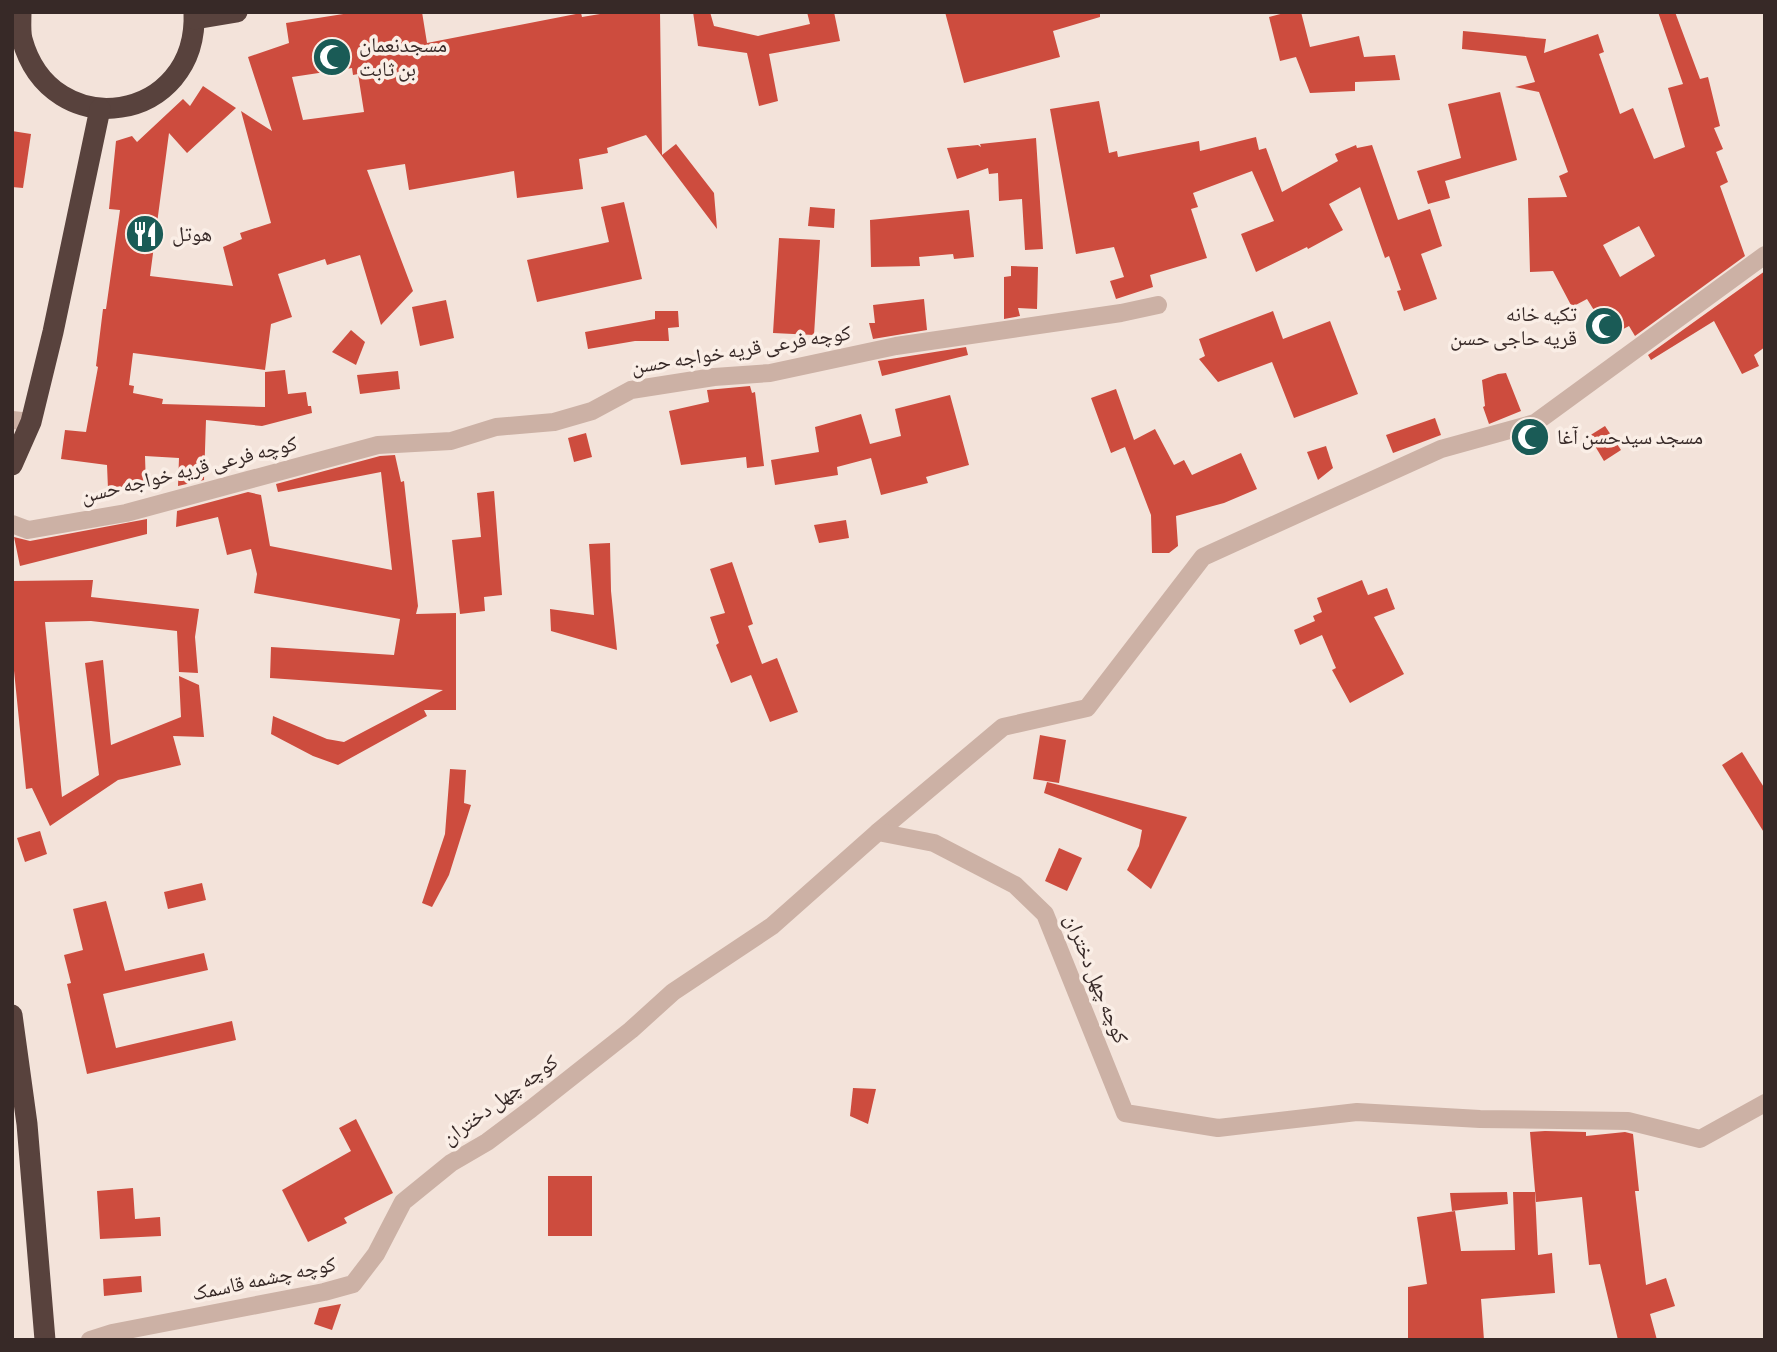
<svg xmlns="http://www.w3.org/2000/svg" width="1777" height="1352" font-family="'Alegreya Sans','Noto Naskh Arabic',sans-serif">
  <style>
    .building { fill: #cd4c3e; fill-rule: evenodd }
    .lines { fill: none; stroke-linecap: round; stroke-linejoin: round }
    .minor { stroke: #ccb1a5; stroke-width: 18 }
    .highway { stroke: #58423d; stroke-width: 21 }
    .labels { text-anchor: middle; dominant-baseline: central; stroke-width: 7; stroke-linejoin: round; paint-order: stroke }
    .poi-label { font-size: 21px; fill: #372927; stroke: #faeee6; text-anchor: start }
    .street-label { font-size: 21px; fill: #372927; stroke: #faeee6 }
  </style>
  <rect width="100%" height="100%" fill="#f3e3da"/>
  <g class="building">
    <path d="M356,12H422L427,43L581,13L582,17L612,12H660L662,155L676,144L714,193L717,229L646,135L607,148L608,153L579,159L583,189L517,198L514,171L409,190L405,164L367,170L413,291L381,325L360,255L327,265L325,259L278,274L292,317L271,324L265,370L133,353L129,385L134,386L133,393L163,399L162,404L265,407V372L285,370L288,394L306,392L308,406H311L312,413L262,426L206,420L204,480L178,486L179,458L145,456L146,487L108,489L107,465L61,459L65,430L86,432L98,367L96,366L103,309H106L120,210L109,209L116,141L132,136L137,142L183,99L190,106L203,86L236,108L187,153L169,133L150,276L233,286L223,247L242,239L240,233L271,223L241,111L272,131L248,57L289,43L286,23ZM352,68L353,75L358,74L364,112L303,120L292,77Z"/>
    <polygon points="693,12 710,12 714,26 758,36 810,24 807,12 834,12 840,41 769,54 778,101 759,106 747,53 698,46"/>
    <polygon points="945,12 1100,12 1100,17 1053,31 1060,57 964,83"/>
    <polygon points="1288,12 1301,12 1310,47 1359,36 1364,57 1395,55 1400,80 1355,82 1355,91 1310,93 1296,57 1280,61 1269,17"/>
    <path d="M1658,12H1675L1700,79L1708,77L1720,126L1714,128L1723,149L1716,152L1728,182L1720,186L1745,256L1635,336L1629,326L1610,336L1587,299L1572,307L1553,271L1530,272L1528,198L1567,197L1559,176L1568,172L1539,92L1515,87L1535,82L1526,56L1462,49L1463,31L1546,39L1544,53L1598,34L1604,52L1599,54L1620,114L1633,108L1654,159L1685,147L1668,88L1683,84ZM1639,226L1655,256L1620,277L1603,245Z"/>
    <polygon points="1500,92 1517,160 1445,181 1450,198 1428,204 1417,171 1461,158 1448,104"/>
    <polygon points="1099,101 1109,153 1117,151 1118,157 1199,141 1200,151 1256,137 1259,150 1266,148 1282,192 1338,161 1335,154 1356,145 1357,148 1372,145 1398,220 1430,209 1442,246 1421,254 1437,299 1404,311 1397,291 1401,290 1389,256 1385,258 1360,187 1329,204 1343,230 1308,249 1307,247 1256,272 1241,234 1274,221 1252,171 1193,193 1198,207 1191,209 1207,258 1150,275 1153,287 1116,299 1110,281 1124,277 1114,247 1076,254 1050,109"/>
    <polygon points="12,131 31,134 23,188 12,187"/>
    <polygon points="1036,138 1043,249 1025,250 1022,199 999,201 998,173 989,174 988,168 957,179 947,148 978,145 981,147 980,144"/>
    <polygon points="624,202 642,279 537,302 527,260 609,242 601,207"/>
    <polygon points="810,207 835,209 834,228 808,226"/>
    <polygon points="969,210 974,257 954,259 953,254 919,257 920,266 871,267 870,220"/>
    <polygon points="779,238 820,240 814,335 773,333"/>
    <polygon points="1011,266 1038,267 1037,309 1018,308 1020,316 1004,319 1004,277 1011,276"/>
    <polygon points="1765,271 1765,347 1754,355 1759,366 1742,374 1714,321 1651,360 1648,355"/>
    <polygon points="924,299 927,330 873,339 869,323 875,323 873,305"/>
    <polygon points="446,300 454,338 420,346 412,307"/>
    <polygon points="655,311 678,311 679,327 668,328 669,341 635,341 588,349 585,332 655,319"/>
    <polygon points="1273,311 1283,339 1330,321 1358,394 1294,418 1272,362 1218,382 1199,359 1205,356 1199,339"/>
    <polygon points="351,330 365,342 356,365 332,352"/>
    <polygon points="966,347 968,355 882,376 878,361"/>
    <polygon points="398,371 400,389 360,394 357,375"/>
    <polygon points="1506,373 1521,411 1489,424 1483,407 1485,406 1482,380 1498,374"/>
    <polygon points="750,386 752,393 755,392 764,466 747,468 746,457 681,465 669,411 709,402 707,390"/>
    <polygon points="1116,389 1134,440 1155,429 1174,465 1184,460 1192,475 1241,453 1257,489 1224,503 1176,516 1178,546 1169,553 1152,553 1151,515 1125,447 1111,453 1091,398"/>
    <polygon points="950,395 969,465 926,477 928,483 881,495 871,458 837,467 838,475 775,485 771,460 819,452 815,427 861,414 870,444 901,436 895,409"/>
    <polygon points="1435,418 1441,435 1393,453 1386,435"/>
    <polygon points="1605,426 1621,450 1604,461 1589,436"/>
    <polygon points="586,433 592,457 574,462 568,438"/>
    <polygon points="1326,446 1333,468 1318,480 1307,452"/>
    <polygon points="395,455 401,482 404,481 418,606 416,614 456,613 456,710 424,710 427,716 338,765 313,756 271,734 273,716 327,739 344,742 443,690 270,678 271,647 394,655 400,619 254,593 257,574 251,549 227,555 218,517 176,527 177,511 248,492 261,495 270,546 392,570 381,472 278,492 276,484 380,456"/>
    <polygon points="494,491 502,595 484,597 485,611 460,614 452,540 481,537 477,493"/>
    <polygon points="147,519 147,534 20,566 14,537 30,541"/>
    <polygon points="846,520 849,538 819,543 814,525"/>
    <polygon points="610,543 611,591 617,650 551,631 550,609 594,615 589,544"/>
    <polygon points="732,562 753,624 748,626 762,664 777,658 798,712 770,722 751,675 731,683 716,645 719,643 710,617 725,613 710,569"/>
    <polygon points="93,580 91,597 199,609 195,637 198,673 179,672 177,631 91,621 45,622 62,797 99,775 85,663 103,660 111,745 181,717 179,676 199,685 204,737 173,736 181,765 118,780 50,826 32,788 26,789 12,651 12,581"/>
    <polygon points="1362,580 1368,595 1387,588 1395,609 1374,617 1404,674 1350,703 1332,670 1336,668 1322,635 1300,645 1294,630 1315,621 1313,616 1322,612 1317,598"/>
    <polygon points="1040,735 1066,740 1059,783 1033,779"/>
    <polygon points="1742,752 1765,789 1765,834 1722,765"/>
    <polygon points="450,769 466,770 464,803 471,805 449,875 432,907 422,903 445,834"/>
    <polygon points="1047,782 1187,817 1151,889 1127,870 1139,846 1142,830 1044,793"/>
    <polygon points="40,831 47,854 25,862 17,838"/>
    <polygon points="1059,848 1082,858 1067,891 1045,881"/>
    <polygon points="202,883 206,900 168,909 164,892"/>
    <polygon points="106,901 125,971 204,953 208,970 103,994 116,1048 232,1021 236,1040 87,1074 67,984 71,983 64,955 83,950 73,909"/>
    <polygon points="853,1088 876,1089 868,1124 850,1116"/>
    <polygon points="356,1119 393,1193 344,1218 347,1223 308,1242 282,1190 351,1151 339,1128"/>
    <polygon points="1545,1131 1586,1132 1586,1136 1625,1132 1633,1134 1639,1191 1635,1191 1646,1285 1666,1278 1675,1306 1650,1314 1657,1340 1618,1340 1600,1264 1589,1265 1582,1197 1536,1202 1530,1132"/>
    <rect x="548" y="1176" width="44" height="60"/>
    <polygon points="133,1188 135,1219 160,1217 161,1236 100,1239 97,1191"/>
    <polygon points="1507,1192 1508,1204 1452,1211 1450,1193"/>
    <polygon points="1513,1192 1535,1192 1538,1255 1552,1253 1555,1293 1481,1299 1484,1340 1408,1340 1408,1287 1427,1284 1417,1217 1455,1211 1461,1251 1515,1250"/>
    <polygon points="141,1276 142,1292 104,1296 103,1279"/>
    <polygon points="341,1304 332,1330 314,1324 319,1308"/>
  </g>
  <g class="lines">
    <g class="minor">
      <polyline points="12,420 31,422"/>
      <polyline points="12,524 28,530 126,513 378,445 451,441 496,427 554,422 592,411 631,390 714,377 770,373 896,346 1121,313 1158,305"/>
      <polyline points="878,832 1003,727 1087,708 1203,557 1441,449 1535,423 1765,255"/>
      <polyline points="90,1340 112,1333 324,1292 353,1284 376,1254 403,1202 451,1163 487,1142 531,1109 631,1030 673,992 772,926 878,832 934,843 1015,885 1045,914 1125,1113 1218,1128 1357,1112 1480,1119 1628,1121 1700,1139 1765,1103"/>
    </g>
    <g class="highway">
      <path d="M21,12C21,21 20,31 22,39C51,146 199,123 194,12"/>
      <polyline points="195,19 237,12"/>
      <polyline points="12,465 31,422 53,332 100,109"/>
      <polyline points="12,1015 27,1124 45,1340"/>
    </g>
  </g>
  <defs>
    <g id="mosque-disc" transform="scale(2.0125)"><circle r="9.5" fill="#1a5b56" stroke="#faeee6"/><path d="M3.5-4.9A6 6 0 1 0 3.5 4.9A5 5 0 1 1 3.5-4.9Z" fill="#fff"/></g>
    <g id="restaurant-disc" transform="scale(2.0125)"><circle r="9.5" fill="#1a5b56" stroke="#faeee6"/><path d="M-5-6h1v4h1v-4h1v4h1v-4h1v5L-1.5 .5V6h-2V.5L-5-1ZM5-6V6H3V1.5H1.5Q1.5-4 5-6Z" fill="#fff"/></g>
  </defs>
  <g fill-rule="evenodd">
    <use href="#mosque-disc" x="332" y="57"/>
    <use href="#restaurant-disc" x="145" y="234"/>
    <use href="#mosque-disc" x="1604" y="326"/>
    <use href="#mosque-disc" x="1530" y="437"/>
  </g>
  <g class="labels">
    <g class="poi-label">
      <text x="359" y="45">مسجدنعمان<tspan x="359" dy="24">بن ثابت</tspan></text>
      <text x="172" y="234">هوتل</text>
      <text x="1577" y="314" text-anchor="end">تکیه خانه<tspan x="1577" dy="24">قریه حاجی حسن</tspan></text>
      <text x="1557" y="437">مسجد سیدحسن آغا</text>
    </g>
    <g class="street-label">
      <text transform="translate(741 350) rotate(-9)">کوچه فرعی قریه خواجه حسن</text>
      <text transform="translate(189 470) rotate(-14)">کوچه فرعی قریه خواجه حسن</text>
      <text transform="translate(1096 979) rotate(68)">کوچه چهل دختران</text>
      <text transform="translate(500 1100) rotate(-36)">کوچه چهل دختران</text>
      <text transform="translate(264 1279) rotate(-12)">کوچه چشمه قاسمک</text>
    </g>
  </g>
  <rect width="1777" height="1352" fill="none" stroke="#372927" stroke-width="28"/>
</svg>
